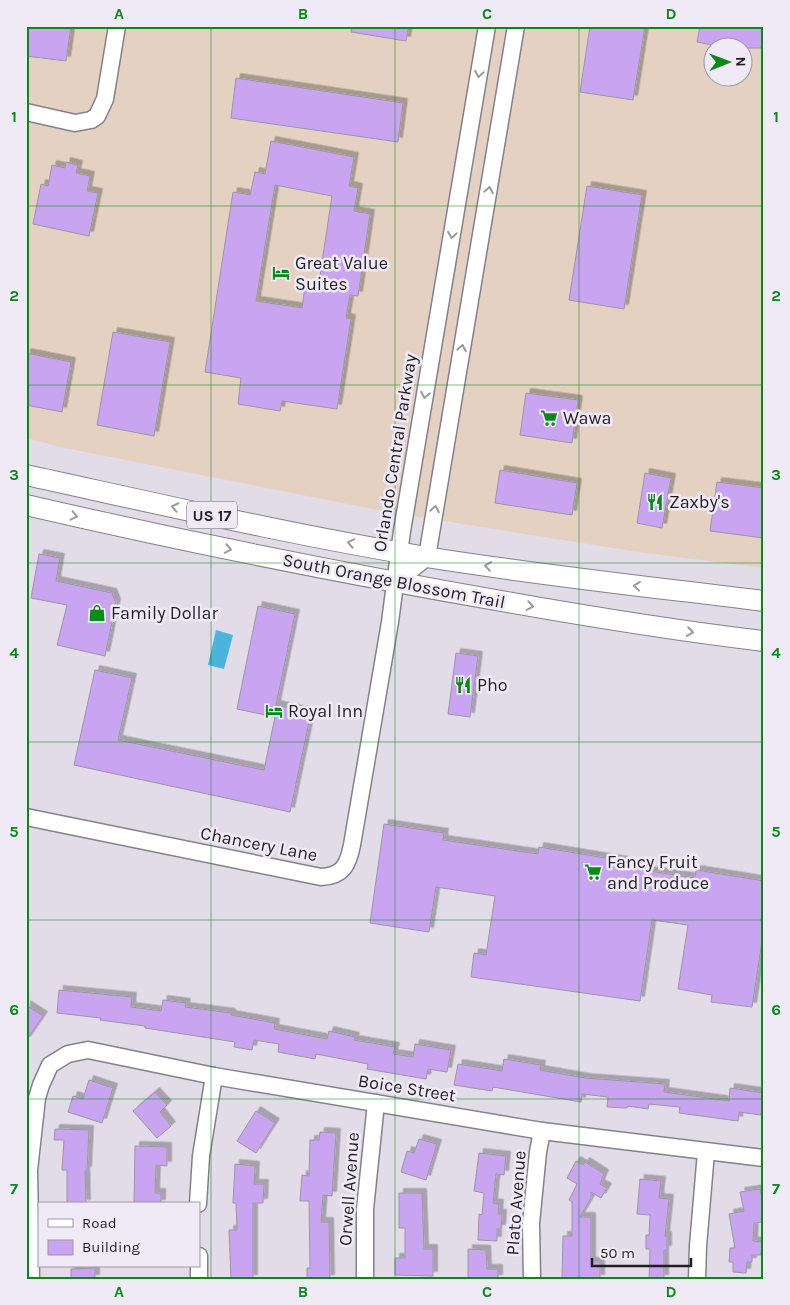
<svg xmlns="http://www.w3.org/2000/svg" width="790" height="1305" font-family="Karla,sans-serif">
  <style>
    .industrial { fill: #e5d1c2; fill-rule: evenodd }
    .water { fill: #4bb4dd }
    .building { fill: #c9a5f1; stroke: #9b96a2; fill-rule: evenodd; filter: url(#shadow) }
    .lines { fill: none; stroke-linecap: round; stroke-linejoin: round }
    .minor-casing { stroke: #85808b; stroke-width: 19 }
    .major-casing { stroke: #85808b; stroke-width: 22 }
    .minor { stroke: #fff; stroke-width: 16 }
    .major { stroke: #fff; stroke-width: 20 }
    .oneway { stroke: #9c9a9c }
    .grid { fill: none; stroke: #088b16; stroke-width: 1; stroke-opacity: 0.55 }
    .labels { text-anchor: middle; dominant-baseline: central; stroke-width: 5; stroke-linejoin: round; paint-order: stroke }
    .shield { fill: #efeaf6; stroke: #605c63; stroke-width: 1 }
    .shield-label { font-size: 16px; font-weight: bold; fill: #221f24 }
    .poi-label { font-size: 18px; fill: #221f24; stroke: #efeaf6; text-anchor: start }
    .street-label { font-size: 18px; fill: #221f24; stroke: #efeaf6 }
    .neatline { fill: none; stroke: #088b16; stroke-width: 2 }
    .grid-label { font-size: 16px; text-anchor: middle; font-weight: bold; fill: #088b16 }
  </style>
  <defs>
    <filter id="shadow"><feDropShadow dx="4.5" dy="-4.5" stdDeviation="0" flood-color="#0004"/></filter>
  </defs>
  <rect width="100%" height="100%" fill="#e2dce9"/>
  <path class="industrial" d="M26,26H764V568L638,552L388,512L65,448L26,438ZM712,48H742V78H712Z"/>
  <polygon class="water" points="216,630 233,635 224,669 208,665"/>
  <g class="building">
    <polygon points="26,26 71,26 66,61 26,56"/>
    <polygon points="352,26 409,26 406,41 351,32"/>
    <polygon points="590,26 645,26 633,100 580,92"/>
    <polygon points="700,26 764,26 764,48 728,48 697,42"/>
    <polygon points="236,78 403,103 398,142 231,118"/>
    <path d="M271,141L354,157L349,186L358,188L354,211L370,214L358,296L350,295L346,318L351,319L337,409L282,401L280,411L238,404L241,378L205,372L233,192L250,195L255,172L265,174ZM275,185L332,196L318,289L305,287L302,308L256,301Z"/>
    <polygon points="66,162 78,165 76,173 90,176 87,191 98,193 89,236 33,224 41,184 48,186 52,165 65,168"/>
    <polygon points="587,186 642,195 624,309 569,300"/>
    <polygon points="113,332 170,342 154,436 97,425"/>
    <polygon points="26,353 71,362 62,412 26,405"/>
    <polygon points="526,393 578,400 572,443 520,435"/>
    <polygon points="500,470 577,483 572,515 495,503"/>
    <polygon points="645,473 671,478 662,528 637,523"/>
    <polygon points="717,482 764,488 764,538 710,531"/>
    <polygon points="39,554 60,558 56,581 112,593 116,603 105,656 57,645 67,605 31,598"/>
    <polygon points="258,606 295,614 276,705 311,713 290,812 74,765 95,670 132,678 118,740 264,770 275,717 237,709"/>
    <polygon points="456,653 478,656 470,717 448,714"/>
    <polygon points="384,824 444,833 443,840 538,854 539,847 624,861 623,867 695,878 696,870 764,881 764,928 752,1007 711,1002 712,995 678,989 688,925 652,920 640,1001 471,977 474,953 486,955 495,896 436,887 429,932 370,923"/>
    <polygon points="59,990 132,997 131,1007 161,1011 163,1000 186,1003 185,1007 231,1013 231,1015 275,1023 274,1029 327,1039 329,1031 355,1037 354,1040 395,1047 393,1054 413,1057 415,1044 451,1050 447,1072 428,1069 426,1079 367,1069 368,1064 316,1054 315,1059 278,1052 279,1044 254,1040 252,1050 234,1047 235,1042 145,1028 145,1026 100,1020 101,1018 57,1013"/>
    <polygon points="26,1005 43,1016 26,1041"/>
    <polygon points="504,1059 541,1065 540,1070 585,1078 665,1084 664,1092 729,1101 730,1088 764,1093 761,1115 739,1112 738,1121 679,1113 680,1107 649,1104 648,1109 628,1106 627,1108 607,1107 608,1097 582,1094 581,1102 493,1087 492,1091 454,1085 458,1064 502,1071"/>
    <polygon points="89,1080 113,1088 102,1123 68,1112 73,1096 83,1099"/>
    <polygon points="155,1092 167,1105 160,1112 171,1126 157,1138 133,1111"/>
    <polygon points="256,1111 275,1123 256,1153 237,1141"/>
    <polygon points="55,1129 89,1130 87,1171 85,1171 86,1204 67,1204 67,1170 62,1170 64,1140 54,1140"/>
    <polygon points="320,1132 336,1133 332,1196 323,1195 321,1222 329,1222 330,1279 307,1279 307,1268 310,1268 309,1201 300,1201 302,1175 309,1176 310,1140 319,1140"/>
    <polygon points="419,1139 437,1144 426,1180 401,1172 407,1151 414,1153"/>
    <polygon points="135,1146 167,1147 167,1166 156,1165 155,1193 161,1193 161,1204 134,1204"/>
    <polygon points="479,1153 506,1156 504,1175 496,1174 493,1203 499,1204 498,1214 502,1214 501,1229 497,1229 497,1241 478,1240 479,1214 482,1215 484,1193 474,1191"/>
    <polygon points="576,1161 583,1165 585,1162 604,1174 600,1184 607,1188 601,1198 591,1192 591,1198 580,1217 591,1217 591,1262 600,1262 600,1279 562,1278 563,1236 572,1236 572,1202 569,1200 577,1184 567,1178"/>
    <polygon points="235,1164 255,1166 254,1184 264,1184 263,1203 253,1203 253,1279 231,1279 229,1230 237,1230 236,1203 233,1203"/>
    <polygon points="640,1179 661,1181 659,1198 669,1199 665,1236 667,1236 667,1250 664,1250 664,1279 649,1279 650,1249 646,1249 646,1235 649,1235 650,1215 637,1214"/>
    <polygon points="760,1189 764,1209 764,1222 754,1223 753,1241 762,1242 761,1255 752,1255 752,1262 747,1262 746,1273 733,1272 733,1262 729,1262 730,1248 735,1248 729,1214 744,1211 740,1192"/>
    <polygon points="399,1193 422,1193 424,1249 433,1249 433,1276 395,1275 395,1258 405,1258 405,1228 399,1228"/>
    <polygon points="468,1249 486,1250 487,1269 498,1269 498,1279 468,1279"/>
    <polygon points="95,1268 95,1279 71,1279 71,1269"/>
  </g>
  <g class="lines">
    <g class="minor-casing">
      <g id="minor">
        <polyline points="26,112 75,123 91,120 97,116 105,99 117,26"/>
        <polyline points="395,583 427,557 516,26"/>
        <path d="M26,817L321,877C343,876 348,865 352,845L390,622L402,531L487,26"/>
        <polyline points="198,1204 201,1156 214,1076"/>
        <polyline points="199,1256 199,1279"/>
        <polyline points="31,1279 29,1170 37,1098 41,1085 50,1065 68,1054 88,1050 214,1076 542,1131 764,1158"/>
        <polyline points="365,1279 365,1209 376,1103"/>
        <polyline points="532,1279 531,1223 538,1152 542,1131"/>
        <polyline points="697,1279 698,1246 706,1152"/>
      </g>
    </g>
    <g class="major-casing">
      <g id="major">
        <path d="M26,475C159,504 292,535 426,557C538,575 651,587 764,601"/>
        <path d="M26,505C186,542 346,574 507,602C592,617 678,631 764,641"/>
      </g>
    </g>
    <use href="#minor" class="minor"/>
    <use href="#major" class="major"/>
  </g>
  <defs><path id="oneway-chevron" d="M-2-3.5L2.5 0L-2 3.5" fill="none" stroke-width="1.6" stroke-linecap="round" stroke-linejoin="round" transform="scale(1.25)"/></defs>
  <g class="oneway">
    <use href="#oneway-chevron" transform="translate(479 74) rotate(100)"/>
    <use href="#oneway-chevron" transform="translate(489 190) rotate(-80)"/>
    <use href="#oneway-chevron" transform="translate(452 235) rotate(99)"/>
    <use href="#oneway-chevron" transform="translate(462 348) rotate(-80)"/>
    <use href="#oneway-chevron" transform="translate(425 395) rotate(100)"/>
    <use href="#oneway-chevron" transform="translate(175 507) rotate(-168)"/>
    <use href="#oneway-chevron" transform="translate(435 509) rotate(-80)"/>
    <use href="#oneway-chevron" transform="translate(74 516) rotate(13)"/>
    <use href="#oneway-chevron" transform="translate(351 543) rotate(-169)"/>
    <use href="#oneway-chevron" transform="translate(228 549) rotate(11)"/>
    <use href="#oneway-chevron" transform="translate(488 566) rotate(-171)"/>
    <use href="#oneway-chevron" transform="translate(637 586) rotate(-174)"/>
    <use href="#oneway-chevron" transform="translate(530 606) rotate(10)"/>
    <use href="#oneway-chevron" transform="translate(690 632) rotate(8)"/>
  </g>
  <path class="grid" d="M211,26V1279M395,26V1279M579,26V1279M26,206H764M26,385H764M26,563H764M26,742H764M26,920H764M26,1099H764"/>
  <defs>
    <g id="hotel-bare" transform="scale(1.35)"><path d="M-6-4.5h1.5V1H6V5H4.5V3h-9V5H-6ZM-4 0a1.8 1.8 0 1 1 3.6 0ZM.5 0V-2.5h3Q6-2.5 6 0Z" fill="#088b16" stroke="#efeaf6" stroke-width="2.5" paint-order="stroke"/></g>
    <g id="supermarket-bare" transform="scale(1.35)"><path d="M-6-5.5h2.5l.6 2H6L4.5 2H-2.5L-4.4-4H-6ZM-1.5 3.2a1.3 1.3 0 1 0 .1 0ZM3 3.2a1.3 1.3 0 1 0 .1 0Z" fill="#088b16" stroke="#efeaf6" stroke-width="2.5" paint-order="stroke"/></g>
    <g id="restaurant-bare" transform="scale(1.35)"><path d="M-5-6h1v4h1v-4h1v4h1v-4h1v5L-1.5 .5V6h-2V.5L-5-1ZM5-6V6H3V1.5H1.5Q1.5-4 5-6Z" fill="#088b16" stroke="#efeaf6" stroke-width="2.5" paint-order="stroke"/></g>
    <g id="shop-bare" transform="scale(1.35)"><path d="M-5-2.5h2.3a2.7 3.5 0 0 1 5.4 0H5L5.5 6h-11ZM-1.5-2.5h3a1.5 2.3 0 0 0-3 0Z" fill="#088b16" stroke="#efeaf6" stroke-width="2.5" paint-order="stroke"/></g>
  </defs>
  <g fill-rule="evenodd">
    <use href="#hotel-bare" x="281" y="273"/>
    <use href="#supermarket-bare" x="549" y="418"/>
    <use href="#restaurant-bare" x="655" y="502"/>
    <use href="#shop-bare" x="97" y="613"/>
    <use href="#restaurant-bare" x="463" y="685"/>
    <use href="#hotel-bare" x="274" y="711"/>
    <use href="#supermarket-bare" x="593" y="872"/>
  </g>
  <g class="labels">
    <rect class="shield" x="187" y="501.5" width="50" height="27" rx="4"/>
    <g class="shield-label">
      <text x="212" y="515">US 17</text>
    </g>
    <g class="poi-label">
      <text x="295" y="263">Great Value<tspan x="295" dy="21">Suites</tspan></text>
      <text x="563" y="418">Wawa</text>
      <text x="669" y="502">Zaxby's</text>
      <text x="111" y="613">Family Dollar</text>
      <text x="477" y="685">Pho</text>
      <text x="288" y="711">Royal Inn</text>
      <text x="607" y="862">Fancy Fruit<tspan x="607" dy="21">and Produce</tspan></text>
    </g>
    <g class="street-label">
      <text transform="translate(395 453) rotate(-81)">Orlando Central Parkway</text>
      <text transform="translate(394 581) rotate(11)">South Orange Blossom Trail</text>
      <text transform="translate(259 844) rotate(11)">Chancery Lane</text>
      <text transform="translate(407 1088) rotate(9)">Boice Street</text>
      <text transform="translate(349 1189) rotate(-86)">Orwell Avenue</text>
      <text transform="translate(516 1203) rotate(-86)">Plato Avenue</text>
    </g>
  </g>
  <rect width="790" height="1305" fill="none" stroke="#efeaf6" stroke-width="55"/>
  <rect x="38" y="1202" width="162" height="65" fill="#efeaf6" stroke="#9d99a2"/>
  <rect x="48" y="1219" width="25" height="8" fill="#ffffff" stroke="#9d99a2"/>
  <text x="82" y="1228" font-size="15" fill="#221f24">Road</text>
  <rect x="48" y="1240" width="25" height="15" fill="#c9a5f1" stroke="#9d99a2"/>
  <text x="82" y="1252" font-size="15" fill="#221f24">Building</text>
  <g transform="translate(728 62) rotate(89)"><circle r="24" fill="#efeaf6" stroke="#9d99a2"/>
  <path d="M0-4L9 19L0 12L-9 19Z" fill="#088b16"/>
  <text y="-8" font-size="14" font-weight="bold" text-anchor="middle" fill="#221f24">N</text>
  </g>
  <path d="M592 1258v8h99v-8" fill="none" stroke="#221f24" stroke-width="2.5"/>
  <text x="600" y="1258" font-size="15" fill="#221f24" stroke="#efeaf6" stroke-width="4" paint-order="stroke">50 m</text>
  <rect x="28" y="28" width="734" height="1250" class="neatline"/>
  <g class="grid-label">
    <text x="119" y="19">A</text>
    <text x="303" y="19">B</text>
    <text x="487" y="19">C</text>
    <text x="671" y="19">D</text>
    <text x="14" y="122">1</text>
    <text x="776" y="122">1</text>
    <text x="14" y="301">2</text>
    <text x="776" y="301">2</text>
    <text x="14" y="480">3</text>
    <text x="776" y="480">3</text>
    <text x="14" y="658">4</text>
    <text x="776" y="658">4</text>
    <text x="14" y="837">5</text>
    <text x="776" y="837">5</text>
    <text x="14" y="1015">6</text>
    <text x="776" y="1015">6</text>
    <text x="14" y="1194">7</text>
    <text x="776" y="1194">7</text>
    <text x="119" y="1297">A</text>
    <text x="303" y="1297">B</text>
    <text x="487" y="1297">C</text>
    <text x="671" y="1297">D</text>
  </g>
</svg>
